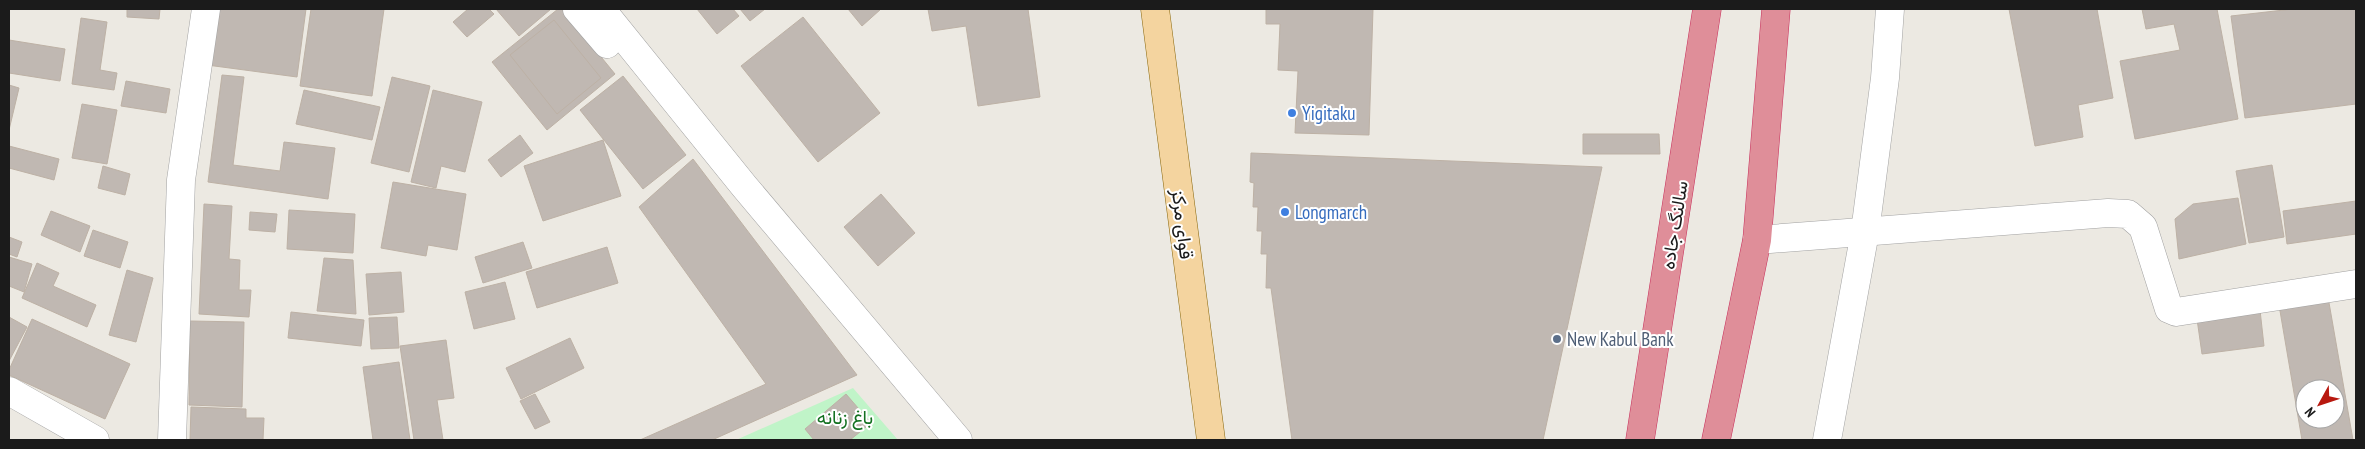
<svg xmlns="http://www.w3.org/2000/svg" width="2365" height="449" font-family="'PT Sans Narrow',Vazirmatn,sans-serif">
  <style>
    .park { fill: #c0f4c8 }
    .building { fill: #c0b8b2; stroke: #bdb1a5; fill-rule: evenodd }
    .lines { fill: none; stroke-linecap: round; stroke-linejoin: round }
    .minor-casing { stroke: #a2a2a2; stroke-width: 29 }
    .major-casing { stroke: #88660b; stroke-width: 29 }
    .highway-casing { stroke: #c8305c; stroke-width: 29 }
    .minor { stroke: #fff; stroke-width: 28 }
    .major { stroke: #f4d49f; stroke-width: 28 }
    .highway { stroke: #df8e99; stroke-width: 28 }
    .shop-dot { fill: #3f7fe0; stroke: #fff; stroke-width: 2 }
    .service-dot { fill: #5c6f8a; stroke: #fff; stroke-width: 2 }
    .labels { text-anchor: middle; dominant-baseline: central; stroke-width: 4; stroke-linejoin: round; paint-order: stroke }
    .shop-label { font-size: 19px; fill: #366cbe; stroke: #fff; text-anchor: start }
    .street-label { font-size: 19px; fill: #1b1b1b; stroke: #fff }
    .service-label { font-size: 19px; fill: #4e5e75; stroke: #fff; text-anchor: start }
    .park-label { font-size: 19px; fill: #137020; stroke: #fff }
  </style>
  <rect width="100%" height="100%" fill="#ece9e2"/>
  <polygon class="park" points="853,388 898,440 736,440"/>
  <g class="building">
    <polygon points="127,9 160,9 159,19 127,17"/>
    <polygon points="215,9 306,9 297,77 207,65"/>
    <polygon points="311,9 384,9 372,96 300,86"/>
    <polygon points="468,9 489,9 494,14 467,37 453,22"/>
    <polygon points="496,9 551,9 519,36"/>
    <polygon points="558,9 562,9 615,74 547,130 492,62"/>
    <polygon points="697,9 733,9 739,16 717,34"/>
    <polygon points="740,9 765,9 750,21"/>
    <polygon points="848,9 881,9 862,26"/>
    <polygon points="928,9 1028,9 1040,97 978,106 966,26 932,31"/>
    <polygon points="1266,9 1373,9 1369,135 1295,133 1298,71 1278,70 1280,24 1266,24"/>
    <polygon points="2009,9 2097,9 2113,98 2078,105 2083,137 2035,146"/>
    <polygon points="2142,9 2217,9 2238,119 2135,139 2120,61 2180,50 2174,24 2146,29"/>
    <polygon points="2293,9 2356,9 2356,104 2245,118 2231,16"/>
    <polygon points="803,17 880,113 818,162 741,66"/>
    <polygon points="81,18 107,22 100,70 117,73 114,90 72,84"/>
    <polygon points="554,20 601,78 557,114 510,55"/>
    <polygon points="9,40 65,49 60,81 9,73"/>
    <polygon points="222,75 244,77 233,165 280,171 284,142 335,148 328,199 208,182"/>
    <polygon points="623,76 686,155 643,189 580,110"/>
    <polygon points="392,77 430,86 409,172 371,163"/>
    <polygon points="126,81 170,89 166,113 121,106"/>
    <polygon points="9,85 19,88 9,130"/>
    <polygon points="304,90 380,107 372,140 296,124"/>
    <polygon points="433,90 482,102 465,172 441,166 436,188 411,182"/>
    <polygon points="82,104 117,110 107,164 72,158"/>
    <polygon points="1583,134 1659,134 1660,154 1583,154"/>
    <polygon points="520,135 533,153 501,177 488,160"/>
    <polygon points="603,140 621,196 543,221 524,166"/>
    <polygon points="9,146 59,159 54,180 9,168"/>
    <polygon points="1251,153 1602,167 1543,440 1292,440 1271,288 1266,288 1267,254 1261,254 1262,231 1257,231 1258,207 1253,207 1254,183 1250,182"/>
    <polygon points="693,159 857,375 712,440 640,440 766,384 639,207"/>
    <polygon points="2272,165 2284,237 2249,243 2236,171"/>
    <polygon points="103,166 130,174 125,195 98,188"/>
    <polygon points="393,182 466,194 457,250 428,245 426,256 381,248"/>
    <polygon points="881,194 915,233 878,266 844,227"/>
    <polygon points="2238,198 2246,244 2179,259 2175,219 2193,204"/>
    <polygon points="2356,201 2356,234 2287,244 2283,211"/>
    <polygon points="204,204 232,206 229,259 240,260 239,290 251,290 249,317 199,314"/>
    <polygon points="289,210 355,214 353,253 287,249"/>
    <polygon points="51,211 90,226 80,252 41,235"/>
    <polygon points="250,212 277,214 275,232 249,230"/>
    <polygon points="93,230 128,242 120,268 84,256"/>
    <polygon points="9,237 22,242 17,257 9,254"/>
    <polygon points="523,242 532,268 483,283 475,257"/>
    <polygon points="607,247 618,283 537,308 526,272"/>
    <polygon points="9,257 32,264 24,292 9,286"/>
    <polygon points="324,258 353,260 356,314 317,311"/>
    <polygon points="37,263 59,273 53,286 96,305 87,327 22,298"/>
    <polygon points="127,270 153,278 136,342 109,335"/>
    <polygon points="401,272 404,312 369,315 366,274"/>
    <polygon points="505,282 515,319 474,329 465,292"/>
    <path d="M2328,297L2353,440H2302L2279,305ZM2305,389H2335V419H2305Z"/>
    <polygon points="2260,310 2264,346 2202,354 2197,319"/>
    <polygon points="291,312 364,320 361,346 288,338"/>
    <polygon points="9,317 27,327 9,361"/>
    <polygon points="397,317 399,348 371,349 369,318"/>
    <polygon points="32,319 130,364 105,419 9,375 9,370"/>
    <polygon points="190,321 244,322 242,407 189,405"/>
    <polygon points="570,338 584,368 521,399 506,368"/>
    <polygon points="446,340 454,398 437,400 443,440 414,440 400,346"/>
    <polygon points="399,362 410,440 373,440 363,367"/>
    <polygon points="535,394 550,422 535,429 520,401"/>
    <polygon points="846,394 871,423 850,440 814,440 805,429"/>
    <polygon points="191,407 246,409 246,418 264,418 263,440 190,440"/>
  </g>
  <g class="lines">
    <g class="minor-casing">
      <g id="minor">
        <polyline points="577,9 607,44"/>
        <polyline points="601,9 744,186 958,440"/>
        <polyline points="1757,240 2108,213 2128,214 2143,227 2169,309 2176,312 2356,284"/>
        <polyline points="9,391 95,440"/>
        <polyline points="172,440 181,180 206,9"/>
        <polyline points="1827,440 1865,232 1885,78 1890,9"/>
      </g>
    </g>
    <g class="major-casing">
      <polyline id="major" points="1155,9 1211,440"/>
    </g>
    <g class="highway-casing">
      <g id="highway">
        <polyline points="1640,440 1707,9"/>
        <polyline points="1716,440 1757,240 1776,9"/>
      </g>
    </g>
    <use href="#minor" class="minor"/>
    <use href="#major" class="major"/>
    <use href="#highway" class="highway"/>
  </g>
  <g class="shop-dot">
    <circle cx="1292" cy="113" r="5"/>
    <circle cx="1285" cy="212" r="5"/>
  </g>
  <circle class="service-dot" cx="1557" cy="339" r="5"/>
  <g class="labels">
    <g class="shop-label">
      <text x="1302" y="113">Yigitaku</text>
      <text x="1295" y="212">Longmarch</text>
    </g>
    <g class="street-label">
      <text transform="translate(1183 224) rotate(83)">قوای مرکز</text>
      <text transform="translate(1674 225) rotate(-81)">سالنگ جاده</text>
    </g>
    <g class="service-label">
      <text x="1567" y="339">New Kabul Bank</text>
    </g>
    <g class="park-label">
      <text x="845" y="417">باغ زنانه</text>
    </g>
  </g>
  <rect width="2365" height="449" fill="none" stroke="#1b1b1b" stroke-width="20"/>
  <g transform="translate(2320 404) rotate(230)"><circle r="24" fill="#ffffff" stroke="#a4a4a4"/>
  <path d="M0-4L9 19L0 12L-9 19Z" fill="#b8180f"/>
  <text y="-8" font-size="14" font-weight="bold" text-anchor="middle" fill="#1b1b1b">N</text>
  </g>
</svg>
